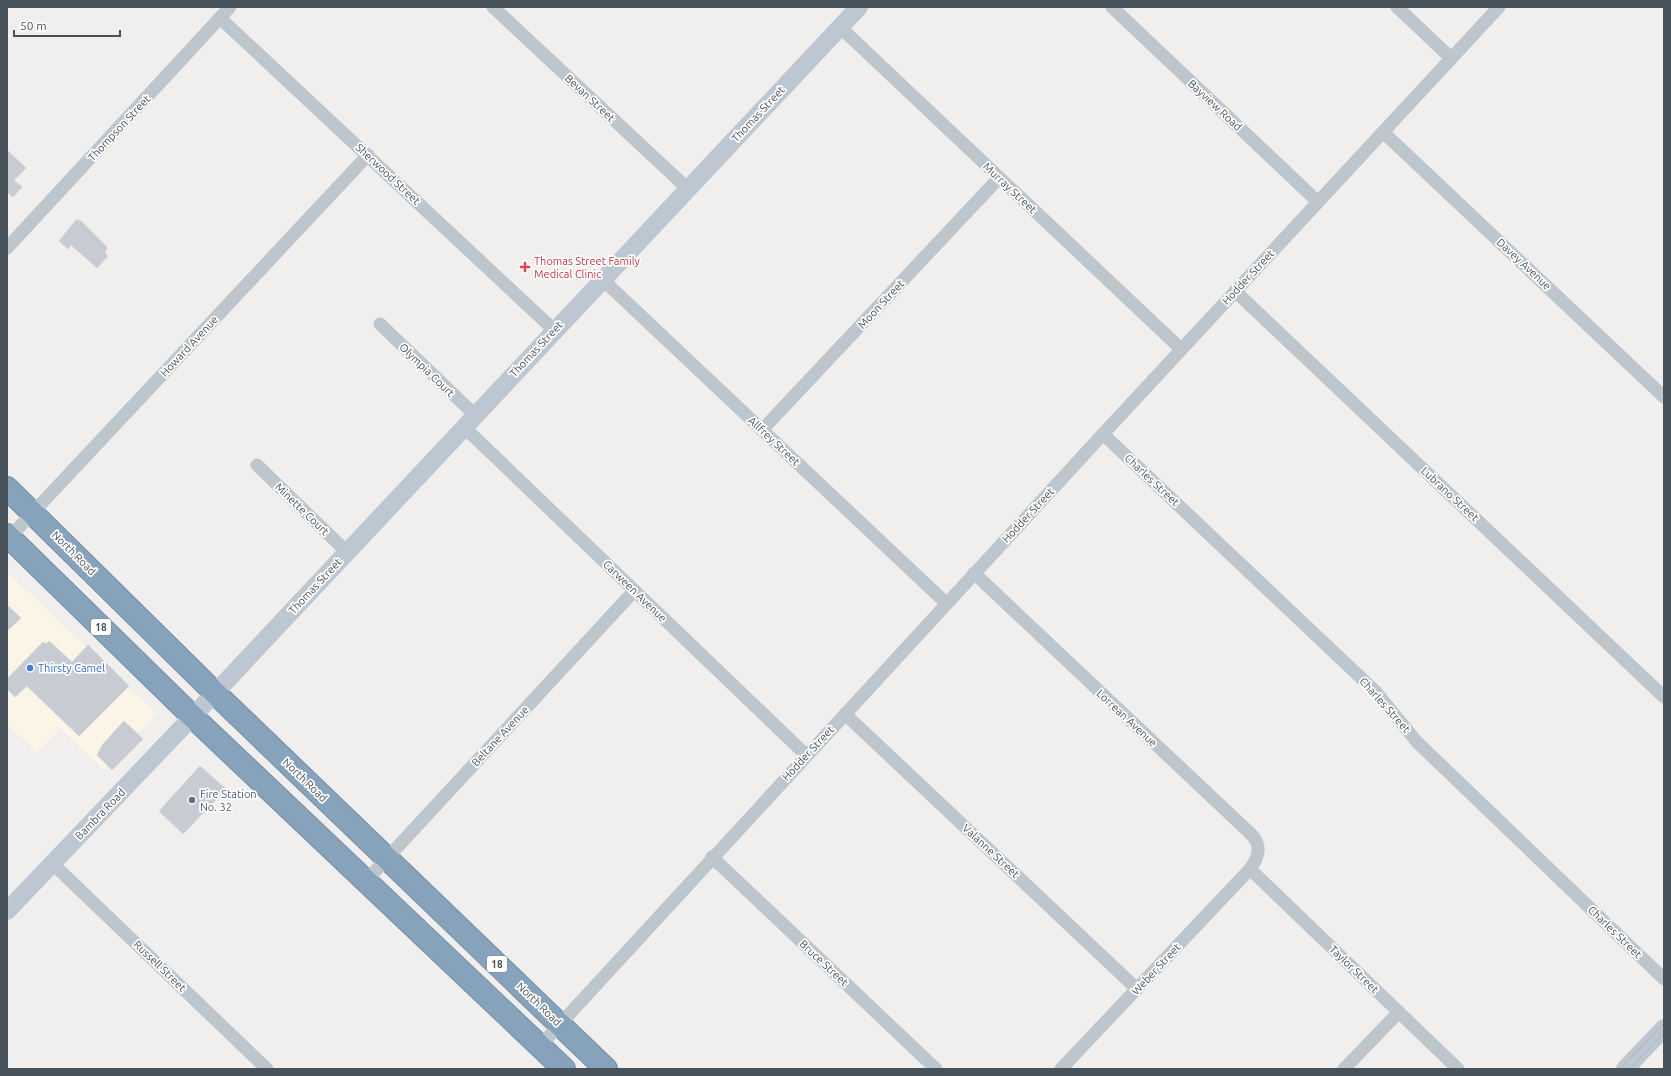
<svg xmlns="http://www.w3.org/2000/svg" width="1671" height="1076" font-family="Ubuntu,sans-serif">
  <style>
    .commercial { fill: #fbf5e8 }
    .building { fill: #c8cbd1; stroke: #d2d5d9 }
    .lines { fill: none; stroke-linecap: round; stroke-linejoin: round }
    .highway-casing { stroke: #738ea7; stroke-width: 24 }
    .street { stroke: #bdc6cd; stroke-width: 13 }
    .secondary { stroke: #bcc7d1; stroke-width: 18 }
    .highway { stroke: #87a3bb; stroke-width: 22 }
    .tram { stroke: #b0b4b8; stroke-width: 1 }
    .health-dot { fill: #e0444e; stroke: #fff; stroke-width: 1.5 }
    .shop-dot { fill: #3f7fe0; stroke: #fff; stroke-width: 1.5 }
    .service-dot { fill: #5c6f8a; stroke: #fff; stroke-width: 1.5 }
    .labels { text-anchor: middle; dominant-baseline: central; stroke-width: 3.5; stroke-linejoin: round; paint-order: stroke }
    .shield { fill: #fff; stroke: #7e868c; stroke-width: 1 }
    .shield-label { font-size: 10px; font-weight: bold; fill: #47525b }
    .street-label { font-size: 11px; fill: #47525b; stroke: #fff }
    .health-label { font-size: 11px; fill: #be3a42; stroke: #fff; text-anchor: start }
    .shop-label { font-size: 11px; fill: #366cbe; stroke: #fff; text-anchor: start }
    .service-label { font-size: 11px; fill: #4e5e75; stroke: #fff; text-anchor: start }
  </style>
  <rect width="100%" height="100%" fill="#f1eeee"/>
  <polygon class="commercial" points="7,572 157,714 104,770 60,728 37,752 7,724"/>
  <g class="building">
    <polygon points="7,150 26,168 14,180 22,187 13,197 7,192"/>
    <polygon points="76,220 81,221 107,247 105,253 108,256 97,268 71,245 68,249 59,241"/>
    <polygon points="7,605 21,618 7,631"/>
    <polygon points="49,641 72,662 88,645 129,686 79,736 27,686 15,697 7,689 7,679 43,642 46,644"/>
    <polygon points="124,721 143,739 112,770 97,755 103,744"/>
    <polygon points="200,766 226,789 183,834 159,811"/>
  </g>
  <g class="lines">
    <g class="highway-casing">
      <g id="highway">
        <polyline points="7,488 215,693 606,1069"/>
        <polyline points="7,535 193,717 564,1069"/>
      </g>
    </g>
    <g class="street">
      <polyline points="493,7 688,189"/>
      <polyline points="1112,7 1318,202"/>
      <polyline points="1397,7 1451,58"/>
      <polyline points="220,18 554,330"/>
      <polyline points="840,27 1181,349"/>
      <polyline points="1383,132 1664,397"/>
      <polyline points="7,248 230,7"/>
      <polyline points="602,279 946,603"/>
      <polyline points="1235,291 1664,697"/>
      <polyline points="380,324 475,415"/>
      <polyline points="464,427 806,755"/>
      <polyline points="762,430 999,178"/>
      <polyline points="1103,434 1376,692 1417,742 1664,979"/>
      <polyline points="257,465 347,552"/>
      <polyline points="10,537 368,155"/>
      <path d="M974,573L1253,836C1262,848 1258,858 1250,869L1061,1069"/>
      <polyline points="845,714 1137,989"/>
      <polyline points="712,857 936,1069"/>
      <polyline points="53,864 267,1069"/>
      <polyline points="1250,869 1458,1069"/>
      <polyline points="367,880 634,591"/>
      <polyline points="540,1046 1103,434 1499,7"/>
      <polyline points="1344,1069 1399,1012"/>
    </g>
    <g class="secondary">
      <polyline points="7,911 215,693 859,7"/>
      <polyline points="1625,1069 1664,1028"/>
    </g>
    <use href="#highway" class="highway"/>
    <g class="tram">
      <polyline points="1620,1069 1664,1023"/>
      <polyline points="1630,1069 1664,1033"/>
    </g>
  </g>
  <path class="health-dot" d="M523 261h4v4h4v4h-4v4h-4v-4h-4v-4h4z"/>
  <circle class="shop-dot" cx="30" cy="668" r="4"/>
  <circle class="service-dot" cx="192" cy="800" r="4"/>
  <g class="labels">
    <g class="shield">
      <rect x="91" y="619" width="20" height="16" rx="3"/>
      <rect x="487" y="956" width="20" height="16" rx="3"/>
    </g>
    <g class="shield-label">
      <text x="101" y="627">18</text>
      <text x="497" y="964">18</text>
    </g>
    <g class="street-label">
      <text transform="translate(590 98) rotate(43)">Bevan Street</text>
      <text transform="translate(1215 105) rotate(43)">Bayview Road</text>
      <text transform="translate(758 114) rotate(-47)">Thomas Street</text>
      <text transform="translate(119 128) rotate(-47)">Thompson Street</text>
      <text transform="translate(388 174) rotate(43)">Sherwood Street</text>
      <text transform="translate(1010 188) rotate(43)">Murray Street</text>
      <text transform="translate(1524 264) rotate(43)">Davey Avenue</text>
      <text transform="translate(1248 277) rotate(-47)">Hodder Street</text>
      <text transform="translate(881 304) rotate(-47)">Moon Street</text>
      <text transform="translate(189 346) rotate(-47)">Howard Avenue</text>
      <text transform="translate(536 349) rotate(-47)">Thomas Street</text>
      <text transform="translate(427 370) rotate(44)">Olympia Court</text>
      <text transform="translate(774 441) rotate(43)">Allfrey Street</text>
      <text transform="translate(1152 480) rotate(43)">Charles Street</text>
      <text transform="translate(1450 494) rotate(43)">Lubrano Street</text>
      <text transform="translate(302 509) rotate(44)">Minette Court</text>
      <text transform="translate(1028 515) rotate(-47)">Hodder Street</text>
      <text transform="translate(74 553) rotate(45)">North Road</text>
      <text transform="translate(315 586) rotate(-47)">Thomas Street</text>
      <text transform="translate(635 591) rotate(44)">Carween Avenue</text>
      <text transform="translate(1385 705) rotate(48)">Charles Street</text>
      <text transform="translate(1127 718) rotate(43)">Lorrean Avenue</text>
      <text transform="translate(500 736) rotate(-47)">Beltane Avenue</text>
      <text transform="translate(808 753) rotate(-47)">Hodder Street</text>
      <text transform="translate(305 780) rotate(44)">North Road</text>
      <text transform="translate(100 814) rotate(-46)">Bambra Road</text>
      <text transform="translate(991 851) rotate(43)">Valanne Street</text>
      <text transform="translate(1615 932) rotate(44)">Charles Street</text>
      <text transform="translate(824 963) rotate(43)">Bruce Street</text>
      <text transform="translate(160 966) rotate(44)">Russell Street</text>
      <text transform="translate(1156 969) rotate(-47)">Weber Street</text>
      <text transform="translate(1354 969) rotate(44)">Taylor Street</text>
      <text transform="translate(539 1004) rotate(44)">North Road</text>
    </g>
    <g class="health-label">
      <text x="534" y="261">Thomas Street Family<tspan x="534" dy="13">Medical Clinic</tspan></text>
    </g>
    <g class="shop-label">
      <text x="38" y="668">Thirsty Camel</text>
    </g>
    <g class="service-label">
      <text x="200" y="794">Fire Station<tspan x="200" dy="13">No. 32</tspan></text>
    </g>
  </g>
  <rect width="1671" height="1076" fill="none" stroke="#47525b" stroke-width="16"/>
  <path d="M14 30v6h106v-6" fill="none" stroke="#47525b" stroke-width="2"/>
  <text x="20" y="30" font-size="12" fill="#47525b" stroke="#ffffff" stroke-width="3" paint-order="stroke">50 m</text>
</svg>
